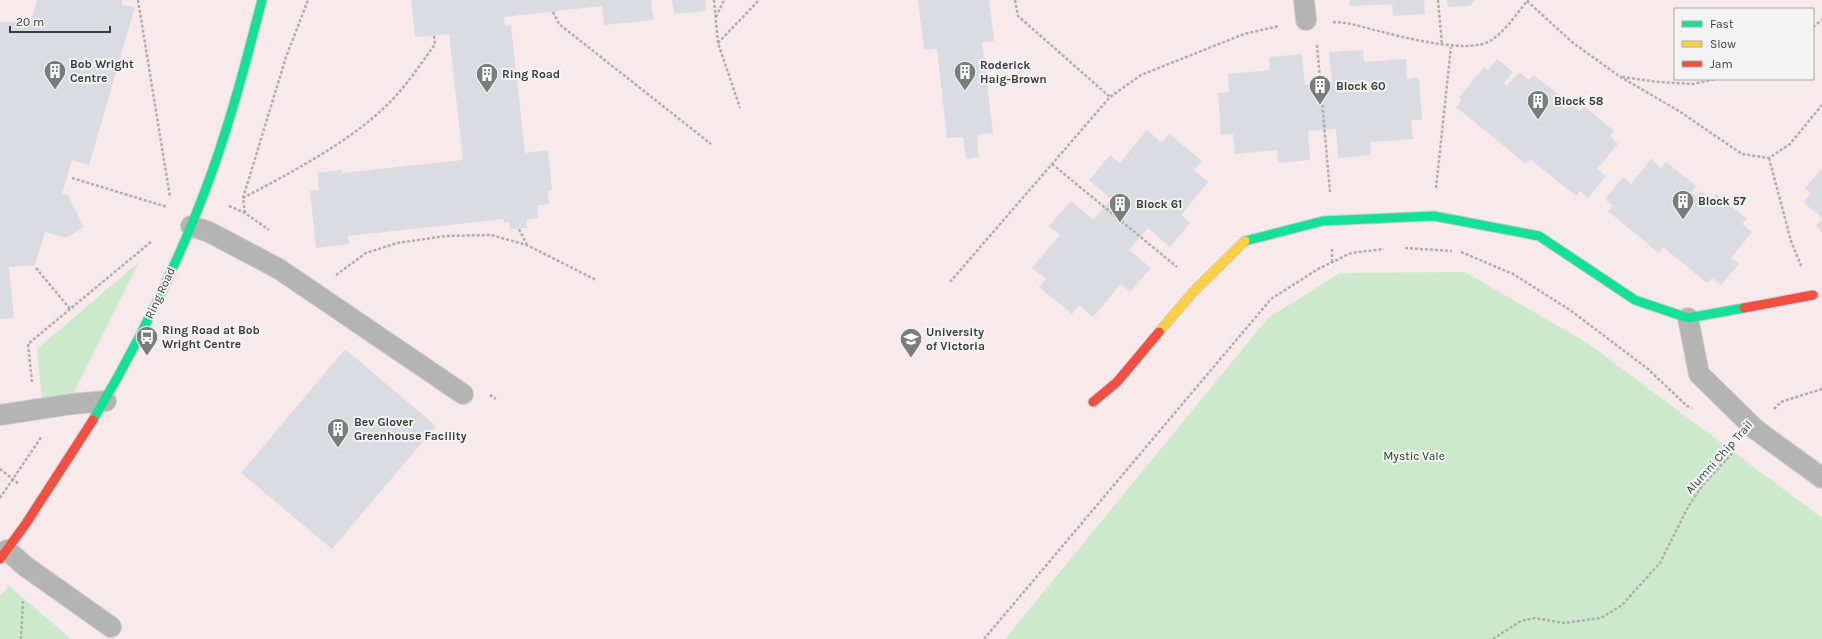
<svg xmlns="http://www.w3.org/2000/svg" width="1822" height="639" font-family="Karla,sans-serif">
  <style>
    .commercial { fill: #f8eaea; fill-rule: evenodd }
    .green { fill: #cce9cc }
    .building { fill: #dbdbe2 }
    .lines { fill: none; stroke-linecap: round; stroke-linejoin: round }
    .lane-casing { stroke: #cececf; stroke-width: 22 }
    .fast-casing { stroke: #cececf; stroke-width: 11 }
    .slow-casing { stroke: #cececf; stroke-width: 11 }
    .jam-casing { stroke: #cececf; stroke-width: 11 }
    .path { stroke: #afafb0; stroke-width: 2.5; stroke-dasharray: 3 2; stroke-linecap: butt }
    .lane { stroke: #b5b4b5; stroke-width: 20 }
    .fast { stroke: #16e098; stroke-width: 9 }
    .slow { stroke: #ffcf43; stroke-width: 9 }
    .jam { stroke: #f24e42; stroke-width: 9 }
    .labels { text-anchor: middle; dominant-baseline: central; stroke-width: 4; stroke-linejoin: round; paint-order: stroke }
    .poi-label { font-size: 12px; font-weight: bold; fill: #3b3c3c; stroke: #f3f3f4; text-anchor: start }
    .street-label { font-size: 12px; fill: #3b3c3c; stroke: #f3f3f4 }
    .park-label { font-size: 12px; fill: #134316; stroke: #f3f3f4 }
  </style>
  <rect width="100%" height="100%" fill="#f3f3f4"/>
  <path class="commercial" d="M0,0H1822V639H0ZM1675,9H1813V79H1675Z"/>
  <g class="green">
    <polygon points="139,262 71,398 42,402 37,349"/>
    <polygon points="1465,272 1589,344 1822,518 1822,639 1005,639 1268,318 1340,273"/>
    <polygon points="9,586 71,639 0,639 0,596"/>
  </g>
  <g class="building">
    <polygon points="37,0 122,0 122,5 135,7 89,165 72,160 62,194 68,195 84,227 66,238 45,232 35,265 9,267 14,318 0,319 0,22 31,21"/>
    <polygon points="411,0 654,0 651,1 654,20 604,25 602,6 504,17 505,26 511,25 525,153 548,150 552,190 548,191 549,204 537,206 538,218 526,220 527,228 510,229 509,222 504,223 504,219 348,236 349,244 316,248 310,191 319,190 317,173 342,170 342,173 463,160 449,34 415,37"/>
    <polygon points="672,0 705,0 706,11 674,14"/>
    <polygon points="918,0 989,0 994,41 982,42 993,133 977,135 979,157 966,159 963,137 947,138 937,49 924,50"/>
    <polygon points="1349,0 1424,0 1425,14 1393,16 1392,4 1350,6"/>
    <polygon points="1447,0 1475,0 1470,6 1448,7"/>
    <polygon points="1363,50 1364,62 1406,59 1407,79 1419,77 1422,120 1411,120 1413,139 1370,142 1371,155 1338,158 1336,129 1308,131 1310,160 1278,163 1277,150 1235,154 1233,134 1221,135 1218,93 1229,92 1228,74 1270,70 1269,57 1302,54 1305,85 1332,82 1329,52"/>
    <polygon points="1497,59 1513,72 1504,83 1507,86 1519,72 1529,80 1534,75 1564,99 1560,104 1565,109 1569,103 1579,111 1584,106 1614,131 1610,136 1618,144 1597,169 1606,176 1588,198 1580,191 1576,196 1530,159 1526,164 1456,107 1462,100 1459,97 1484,67 1488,70"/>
    <polygon points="1147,130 1162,143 1169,134 1202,161 1194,170 1208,182 1181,215 1190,223 1170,247 1148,228 1129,250 1151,268 1130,292 1121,284 1093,317 1079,305 1072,314 1039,287 1046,279 1032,268 1060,235 1049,226 1071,201 1094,220 1111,199 1089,180 1110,155 1120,163"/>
    <polygon points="1651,159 1661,168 1666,162 1696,186 1692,193 1697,197 1701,191 1711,200 1716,194 1747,219 1742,224 1752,232 1731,258 1739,264 1721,285 1712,278 1707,283 1663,247 1659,253 1608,211 1613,206 1605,199 1623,177 1631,184"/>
    <polygon points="1822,168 1822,218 1803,202 1811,193 1805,188"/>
    <polygon points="1822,219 1822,232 1816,226"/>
    <polygon points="345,349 436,426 332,549 241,473"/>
  </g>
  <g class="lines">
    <g class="lane-casing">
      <g id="lane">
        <polyline points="1304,0 1306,20"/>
        <polyline points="191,226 209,232 279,269 463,394"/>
        <polyline points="1688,318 1699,374 1755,429 1822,478"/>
        <polyline points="0,415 72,404 106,401"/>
        <polyline points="7,550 25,566 111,627"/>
      </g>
    </g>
    <g class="fast-casing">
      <g id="fast">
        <polyline points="1245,241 1323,221 1434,216 1539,236 1635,300 1688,318 1744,308"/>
        <path d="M93,420C140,341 181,258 212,172C232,116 247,58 262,0"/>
      </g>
    </g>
    <g class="slow-casing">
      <polyline id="slow" points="1159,332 1194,291 1245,241"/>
    </g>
    <g class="jam-casing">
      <g id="jam">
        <polyline points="1744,308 1813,295"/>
        <polyline points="1093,402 1117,382 1159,332"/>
        <polyline points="0,559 25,525 93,420"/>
      </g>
    </g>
    <g class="path">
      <polyline points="138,0 170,197"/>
      <polyline points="714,0 718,43 740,108"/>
      <polyline points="1015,0 1018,16 1110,97"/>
      <polyline points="1438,0 1442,45"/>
      <polyline points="1527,1 1572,42 1619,76 1679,111 1742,154 1769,158 1790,144 1822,105"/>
      <polyline points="553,12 559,24 711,144"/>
      <polyline points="716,17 724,0"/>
      <path d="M1333,22L1347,23C1378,30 1468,59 1493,39C1507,29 1517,13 1528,0"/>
      <polyline points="1813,27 1822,20"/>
      <polyline points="718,43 759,0"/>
      <polyline points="1317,45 1330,192"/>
      <polyline points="1622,77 1659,82 1693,84 1715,79"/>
      <polyline points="1769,158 1791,241 1802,268"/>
      <polyline points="1052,164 1177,267"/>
      <polyline points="72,178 167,207"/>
      <polyline points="1436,188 1451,47"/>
      <path d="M243,198C290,173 348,143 386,106C405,88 420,65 435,44L434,35"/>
      <polyline points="229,206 245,213 269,230"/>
      <polyline points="245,213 243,198 286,57 308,0"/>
      <polyline points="519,229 527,245"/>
      <polyline points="1405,248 1452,251"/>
      <polyline points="1332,249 1332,262"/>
      <polyline points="1461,252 1513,274 1570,310 1648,369 1687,406 1692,408"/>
      <polyline points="36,268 71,310"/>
      <polyline points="336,275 366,253 397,243 446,236 491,235 527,245 596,280"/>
      <polyline points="950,282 1110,97 1141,75 1244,34 1279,26"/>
      <polyline points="32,382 28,344 152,241"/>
      <polyline points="490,395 496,399"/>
      <polyline points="1774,409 1781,402 1822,389"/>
      <polyline points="0,469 19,484"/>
      <polyline points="0,498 42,436"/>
      <polyline points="21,639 23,600"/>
      <polyline points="984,639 1271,299 1318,269 1351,253 1384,249"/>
      <polyline points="1493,639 1521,621 1535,618 1564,623 1601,618 1622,605 1660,563 1688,507 1702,486 1736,449"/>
    </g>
    <use href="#lane" class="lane"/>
    <use href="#fast" class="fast"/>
    <use href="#slow" class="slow"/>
    <use href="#jam" class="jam"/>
  </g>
  <defs>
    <g id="building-pin" transform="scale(1.15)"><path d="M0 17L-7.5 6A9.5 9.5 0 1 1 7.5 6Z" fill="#7b7c7c" stroke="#f3f3f4"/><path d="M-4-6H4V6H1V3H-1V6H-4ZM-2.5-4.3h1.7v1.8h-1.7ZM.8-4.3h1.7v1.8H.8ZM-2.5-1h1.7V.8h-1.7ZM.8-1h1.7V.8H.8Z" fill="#fff"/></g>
    <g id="bus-pin" transform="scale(1.15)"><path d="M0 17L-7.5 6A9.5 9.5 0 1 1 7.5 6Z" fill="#7b7c7c" stroke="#f3f3f4"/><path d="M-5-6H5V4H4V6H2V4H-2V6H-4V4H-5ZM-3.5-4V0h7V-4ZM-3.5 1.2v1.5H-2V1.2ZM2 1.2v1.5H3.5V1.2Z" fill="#fff"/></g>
    <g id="university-pin" transform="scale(1.15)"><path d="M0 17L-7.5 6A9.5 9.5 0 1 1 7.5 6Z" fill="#7b7c7c" stroke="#f3f3f4"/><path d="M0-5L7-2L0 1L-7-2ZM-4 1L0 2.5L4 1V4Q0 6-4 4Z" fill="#fff"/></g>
  </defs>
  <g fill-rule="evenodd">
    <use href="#building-pin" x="55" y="71"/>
    <use href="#building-pin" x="965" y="72"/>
    <use href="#building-pin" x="487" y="74"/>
    <use href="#building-pin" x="1320" y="86"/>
    <use href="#building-pin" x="1538" y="101"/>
    <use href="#building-pin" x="1683" y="201"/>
    <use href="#building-pin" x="1120" y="204"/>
    <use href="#bus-pin" x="147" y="337"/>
    <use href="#university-pin" x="911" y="339"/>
    <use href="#building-pin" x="338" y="429"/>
  </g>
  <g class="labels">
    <g class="poi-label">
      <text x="70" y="64">Bob Wright<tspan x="70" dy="14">Centre</tspan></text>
      <text x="980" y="65">Roderick<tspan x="980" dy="14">Haig-Brown</tspan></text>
      <text x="502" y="74">Ring Road</text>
      <text x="1336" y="86">Block 60</text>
      <text x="1554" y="101">Block 58</text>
      <text x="1698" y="201">Block 57</text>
      <text x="1136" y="204">Block 61</text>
      <text x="162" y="330">Ring Road at Bob<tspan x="162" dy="14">Wright Centre</tspan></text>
      <text x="926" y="332">University<tspan x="926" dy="14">of Victoria</tspan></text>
      <text x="354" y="422">Bev Glover<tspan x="354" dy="14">Greenhouse Facility</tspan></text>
    </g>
    <g class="street-label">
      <text transform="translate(160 293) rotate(-65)">Ring Road</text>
      <text transform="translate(1719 457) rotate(-48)">Alumni Chip Trail</text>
    </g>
    <g class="park-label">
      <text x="1414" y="456">Mystic Vale</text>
    </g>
  </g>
  <rect x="1674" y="8" width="140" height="72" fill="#f3f3f4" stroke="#a9aaaa"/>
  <rect x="1682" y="21" width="20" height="6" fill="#16e098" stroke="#a9aaaa"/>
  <text x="1710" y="28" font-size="12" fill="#3b3c3c">Fast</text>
  <rect x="1682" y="41" width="20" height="6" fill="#ffcf43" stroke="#a9aaaa"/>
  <text x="1710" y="48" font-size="12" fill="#3b3c3c">Slow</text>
  <rect x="1682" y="61" width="20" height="6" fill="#f24e42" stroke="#a9aaaa"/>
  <text x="1710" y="68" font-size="12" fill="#3b3c3c">Jam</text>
  <path d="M10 26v6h100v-6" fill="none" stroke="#3b3c3c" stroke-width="2"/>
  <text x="16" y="26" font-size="12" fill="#3b3c3c" stroke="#f3f3f4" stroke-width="3" paint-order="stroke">20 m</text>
</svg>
